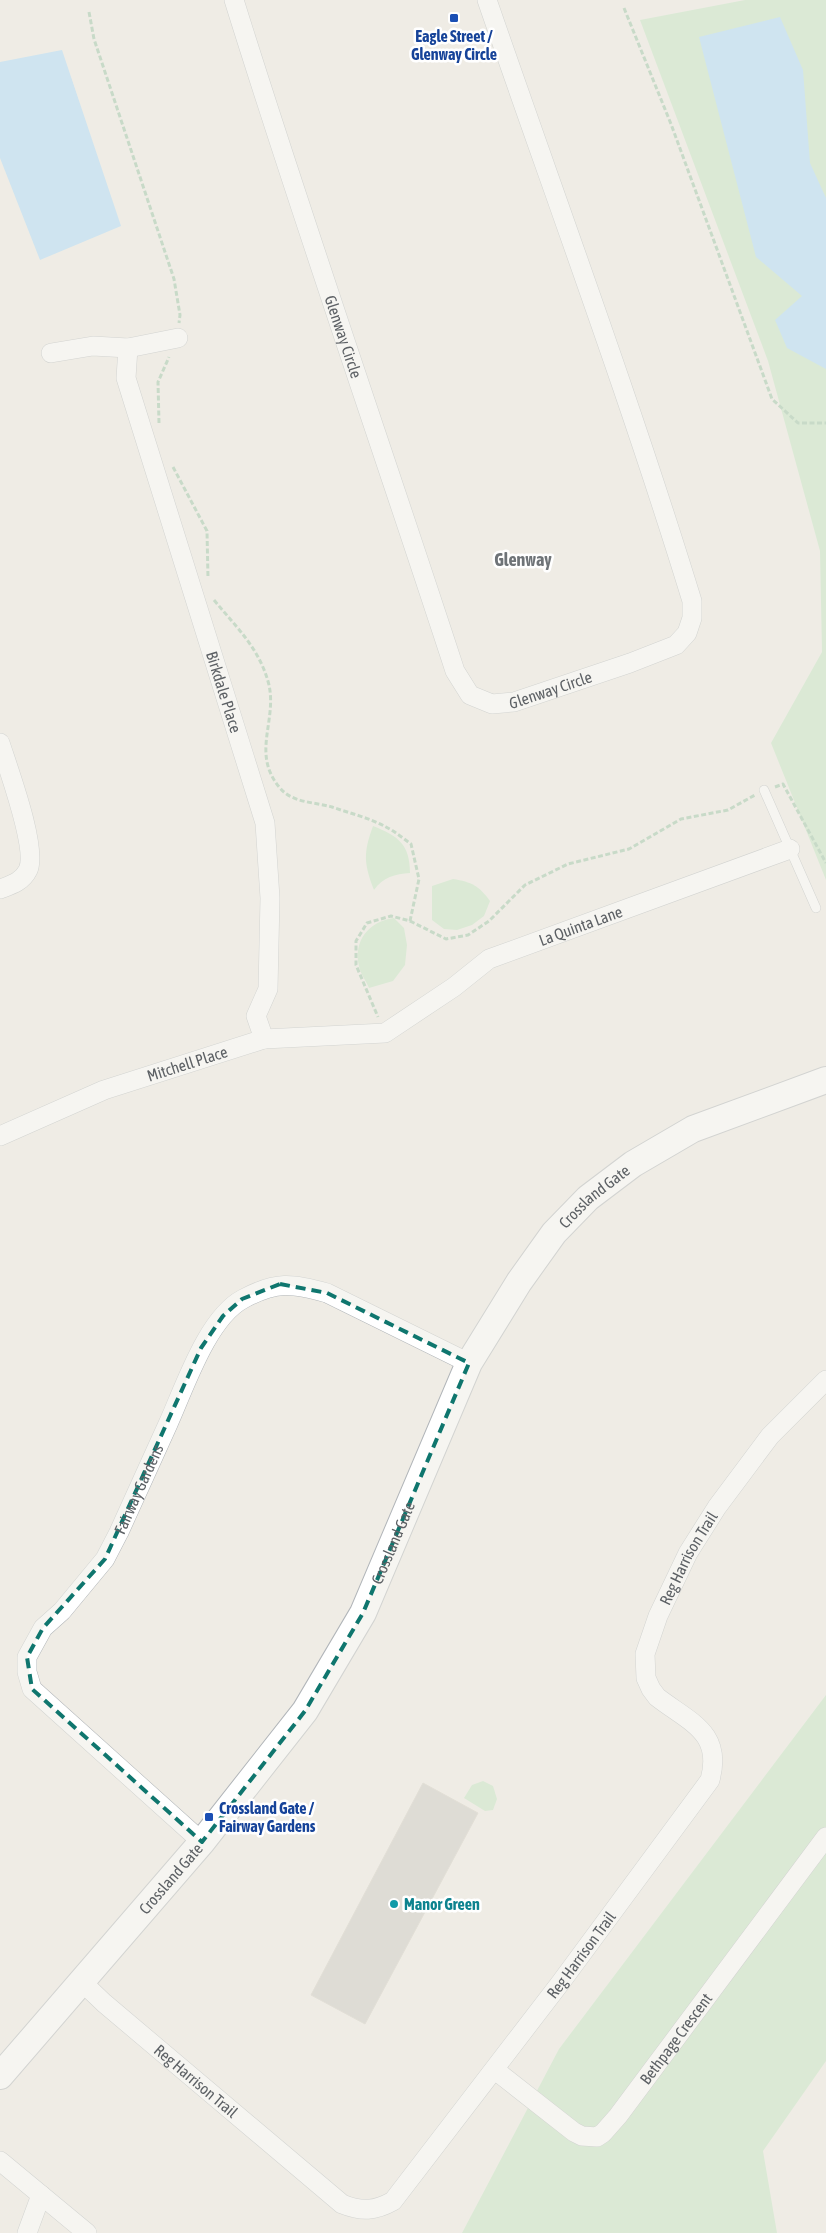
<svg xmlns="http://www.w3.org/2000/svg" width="826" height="2233" font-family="'Asap Condensed',sans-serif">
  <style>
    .green { fill: #c3e5c2 }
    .water { fill: #a8d9fc }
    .building { fill: #cac7c2; stroke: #d3cec4 }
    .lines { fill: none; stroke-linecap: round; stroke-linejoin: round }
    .lane-casing { stroke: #b2b6b9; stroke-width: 10 }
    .street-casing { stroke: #b2b6b9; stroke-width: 20 }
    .secondary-casing { stroke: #b1b5b9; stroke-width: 28 }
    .path { stroke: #9ac4a5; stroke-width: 3; stroke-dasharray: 5 2.5; stroke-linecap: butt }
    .lane { stroke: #fff; stroke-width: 9 }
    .street { stroke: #fff; stroke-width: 19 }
    .secondary { stroke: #fff; stroke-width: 26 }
    .marked { fill: none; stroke: #0f766e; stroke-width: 4; stroke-dasharray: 10 6; stroke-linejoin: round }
    .transit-dot { fill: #1a4fb4; stroke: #fff; stroke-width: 2 }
    .culture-dot { fill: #0f9aa8; stroke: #fff; stroke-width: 2 }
    .labels { text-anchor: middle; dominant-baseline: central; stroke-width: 5; stroke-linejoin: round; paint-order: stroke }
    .transit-label { font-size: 16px; font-weight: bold; fill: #164399; stroke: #fff }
    .street-label { font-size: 16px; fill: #5d6165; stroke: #fff }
    .culture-label { font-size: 16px; font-weight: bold; fill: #0d838f; stroke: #fff; text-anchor: start }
    .neighbourhood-label { font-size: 18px; font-weight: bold; fill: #6e7377; stroke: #fff }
  </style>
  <rect width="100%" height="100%" fill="#efece5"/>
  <g class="green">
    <polygon points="745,0 826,0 826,880 771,743 822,652 820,551 768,361 640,20"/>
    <path d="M373,826C398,836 410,844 410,873C395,874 383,877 374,890C364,864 363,853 373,826Z"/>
    <path d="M453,879C472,882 479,886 490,901L484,916L472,925L457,930L444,929L432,920V886Z"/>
    <path d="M394,918L404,928L407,945L405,965L393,981L369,988C366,981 360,973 359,966C353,941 369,921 394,918Z"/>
    <polygon points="826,1695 826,2061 763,2151 777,2233 462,2233 559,2049"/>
    <polygon points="483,1781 493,1786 497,1799 493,1810 485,1811 464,1798 472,1785"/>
  </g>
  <g class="water">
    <polygon points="780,17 803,70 810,163 826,198 826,369 787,348 775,320 802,296 756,257 699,37"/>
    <polygon points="62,50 121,226 40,260 0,158 0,62"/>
  </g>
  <polygon class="building" points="423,1783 478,1813 365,2024 311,1995"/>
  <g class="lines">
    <g class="lane-casing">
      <polyline id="lane" points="764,790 816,908"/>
    </g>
    <g class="street-casing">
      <g id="street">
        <path id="s1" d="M234,0C304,225 382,447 455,671L470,695L492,704L514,702L630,663L676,645L687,633L692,618V601C630,399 556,200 487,0"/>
        <path id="s2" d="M128,348L126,378L265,823L270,898L268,989L256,1016L264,1039"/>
        <polyline points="51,353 93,346 128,348 178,338"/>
        <path d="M0,743C8,768 38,849 28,870C22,882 11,885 0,889"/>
        <path id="s3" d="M0,1136L104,1090L264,1039L385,1033L454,987L489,959L790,849"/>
        <path id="s4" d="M202,1842L32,1689L27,1672V1657L43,1628L62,1611L105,1559L119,1532C135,1496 152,1460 168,1424C184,1389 207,1318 243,1299C276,1281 292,1283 327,1293L469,1363"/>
        <path id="s5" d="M82,1982L104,2003L342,2204C362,2212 375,2211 393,2201L561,1982L710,1780C723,1732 689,1722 657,1697L651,1689L646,1678L645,1654L658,1616L688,1553L717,1507L770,1436L826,1380"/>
        <path id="s6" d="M495,2070L574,2132L582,2136L597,2137L603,2133L618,2116L826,1837"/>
        <polyline points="0,2161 87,2233"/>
        <polyline points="27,2233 41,2195"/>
      </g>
    </g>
    <g class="secondary-casing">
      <g id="secondary">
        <path id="s7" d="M0,2076L202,1842L305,1711L363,1613L469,1363L519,1282L554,1233L588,1198L633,1164L693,1129L826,1080"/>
      </g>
    </g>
    <g class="path">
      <polyline points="624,8 671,124 772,399 798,423 826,423"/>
      <polyline points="89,12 94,39 174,279 180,315 179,323"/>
      <polyline points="159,423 158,382 169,357"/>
      <polyline points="173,467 207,531 208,578"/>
      <path d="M214,600C237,628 260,649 269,685C277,722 251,754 280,788C292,803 315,802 332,807C349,813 370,818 386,827C394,831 403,838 411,844L419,879L410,921L391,916L367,923L356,941V965L378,1017"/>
      <polyline points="775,787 783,784 826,863"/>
      <polyline points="410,921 446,939 468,935 489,921 525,885 568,864 629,849 681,819 728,810 755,795"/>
    </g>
    <use href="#lane" class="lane"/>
    <use href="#street" class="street"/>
    <use href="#secondary" class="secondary"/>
  </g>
  <path d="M0 0H826V2233H0ZM280,1284L327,1293L469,1363L363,1613L305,1711L202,1842L32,1689L27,1657L43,1628L105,1559L201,1348L223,1316L242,1299Z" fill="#efece5" fill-opacity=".55" fill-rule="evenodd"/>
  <path class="marked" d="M280,1284L327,1293L469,1363L363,1613L305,1711L202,1842L32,1689L27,1657L43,1628L105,1559L201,1348L223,1316L242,1299Z"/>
  <g class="transit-dot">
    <rect x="449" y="13" width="10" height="10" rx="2.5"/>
    <rect x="204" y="1812" width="10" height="10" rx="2.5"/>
  </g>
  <circle class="culture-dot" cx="394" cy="1904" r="5"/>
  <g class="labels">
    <g class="transit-label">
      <text x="454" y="36">Eagle Street /<tspan x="454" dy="18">Glenway Circle</tspan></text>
      <text x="219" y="1808" text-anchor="start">Crossland Gate /<tspan x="219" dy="18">Fairway Gardens</tspan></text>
    </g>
    <g class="street-label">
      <text stroke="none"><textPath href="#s1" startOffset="354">Glenway Circle</textPath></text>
      <text stroke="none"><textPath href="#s1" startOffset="819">Glenway Circle</textPath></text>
      <text stroke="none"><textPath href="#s2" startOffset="359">Birkdale Place</textPath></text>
      <text stroke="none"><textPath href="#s3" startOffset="628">La Quinta Lane</textPath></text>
      <text stroke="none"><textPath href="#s3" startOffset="201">Mitchell Place</textPath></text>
      <text stroke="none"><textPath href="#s7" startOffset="1071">Crossland Gate</textPath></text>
      <text stroke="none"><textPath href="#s4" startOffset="465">Fairway Gardens</textPath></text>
      <text stroke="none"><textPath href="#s7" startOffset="666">Crossland Gate</textPath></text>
      <text stroke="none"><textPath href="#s5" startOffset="1182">Reg Harrison Trail</textPath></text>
      <text stroke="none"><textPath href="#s7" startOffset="261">Crossland Gate</textPath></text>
      <text stroke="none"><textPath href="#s5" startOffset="705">Reg Harrison Trail</textPath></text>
      <text stroke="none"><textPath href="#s6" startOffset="251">Bethpage Crescent</textPath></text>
      <text stroke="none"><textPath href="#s5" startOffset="151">Reg Harrison Trail</textPath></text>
    </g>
    <g class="culture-label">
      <text x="404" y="1904">Manor Green</text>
    </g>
    <g class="neighbourhood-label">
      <text x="523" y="559">Glenway</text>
    </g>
  </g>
</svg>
